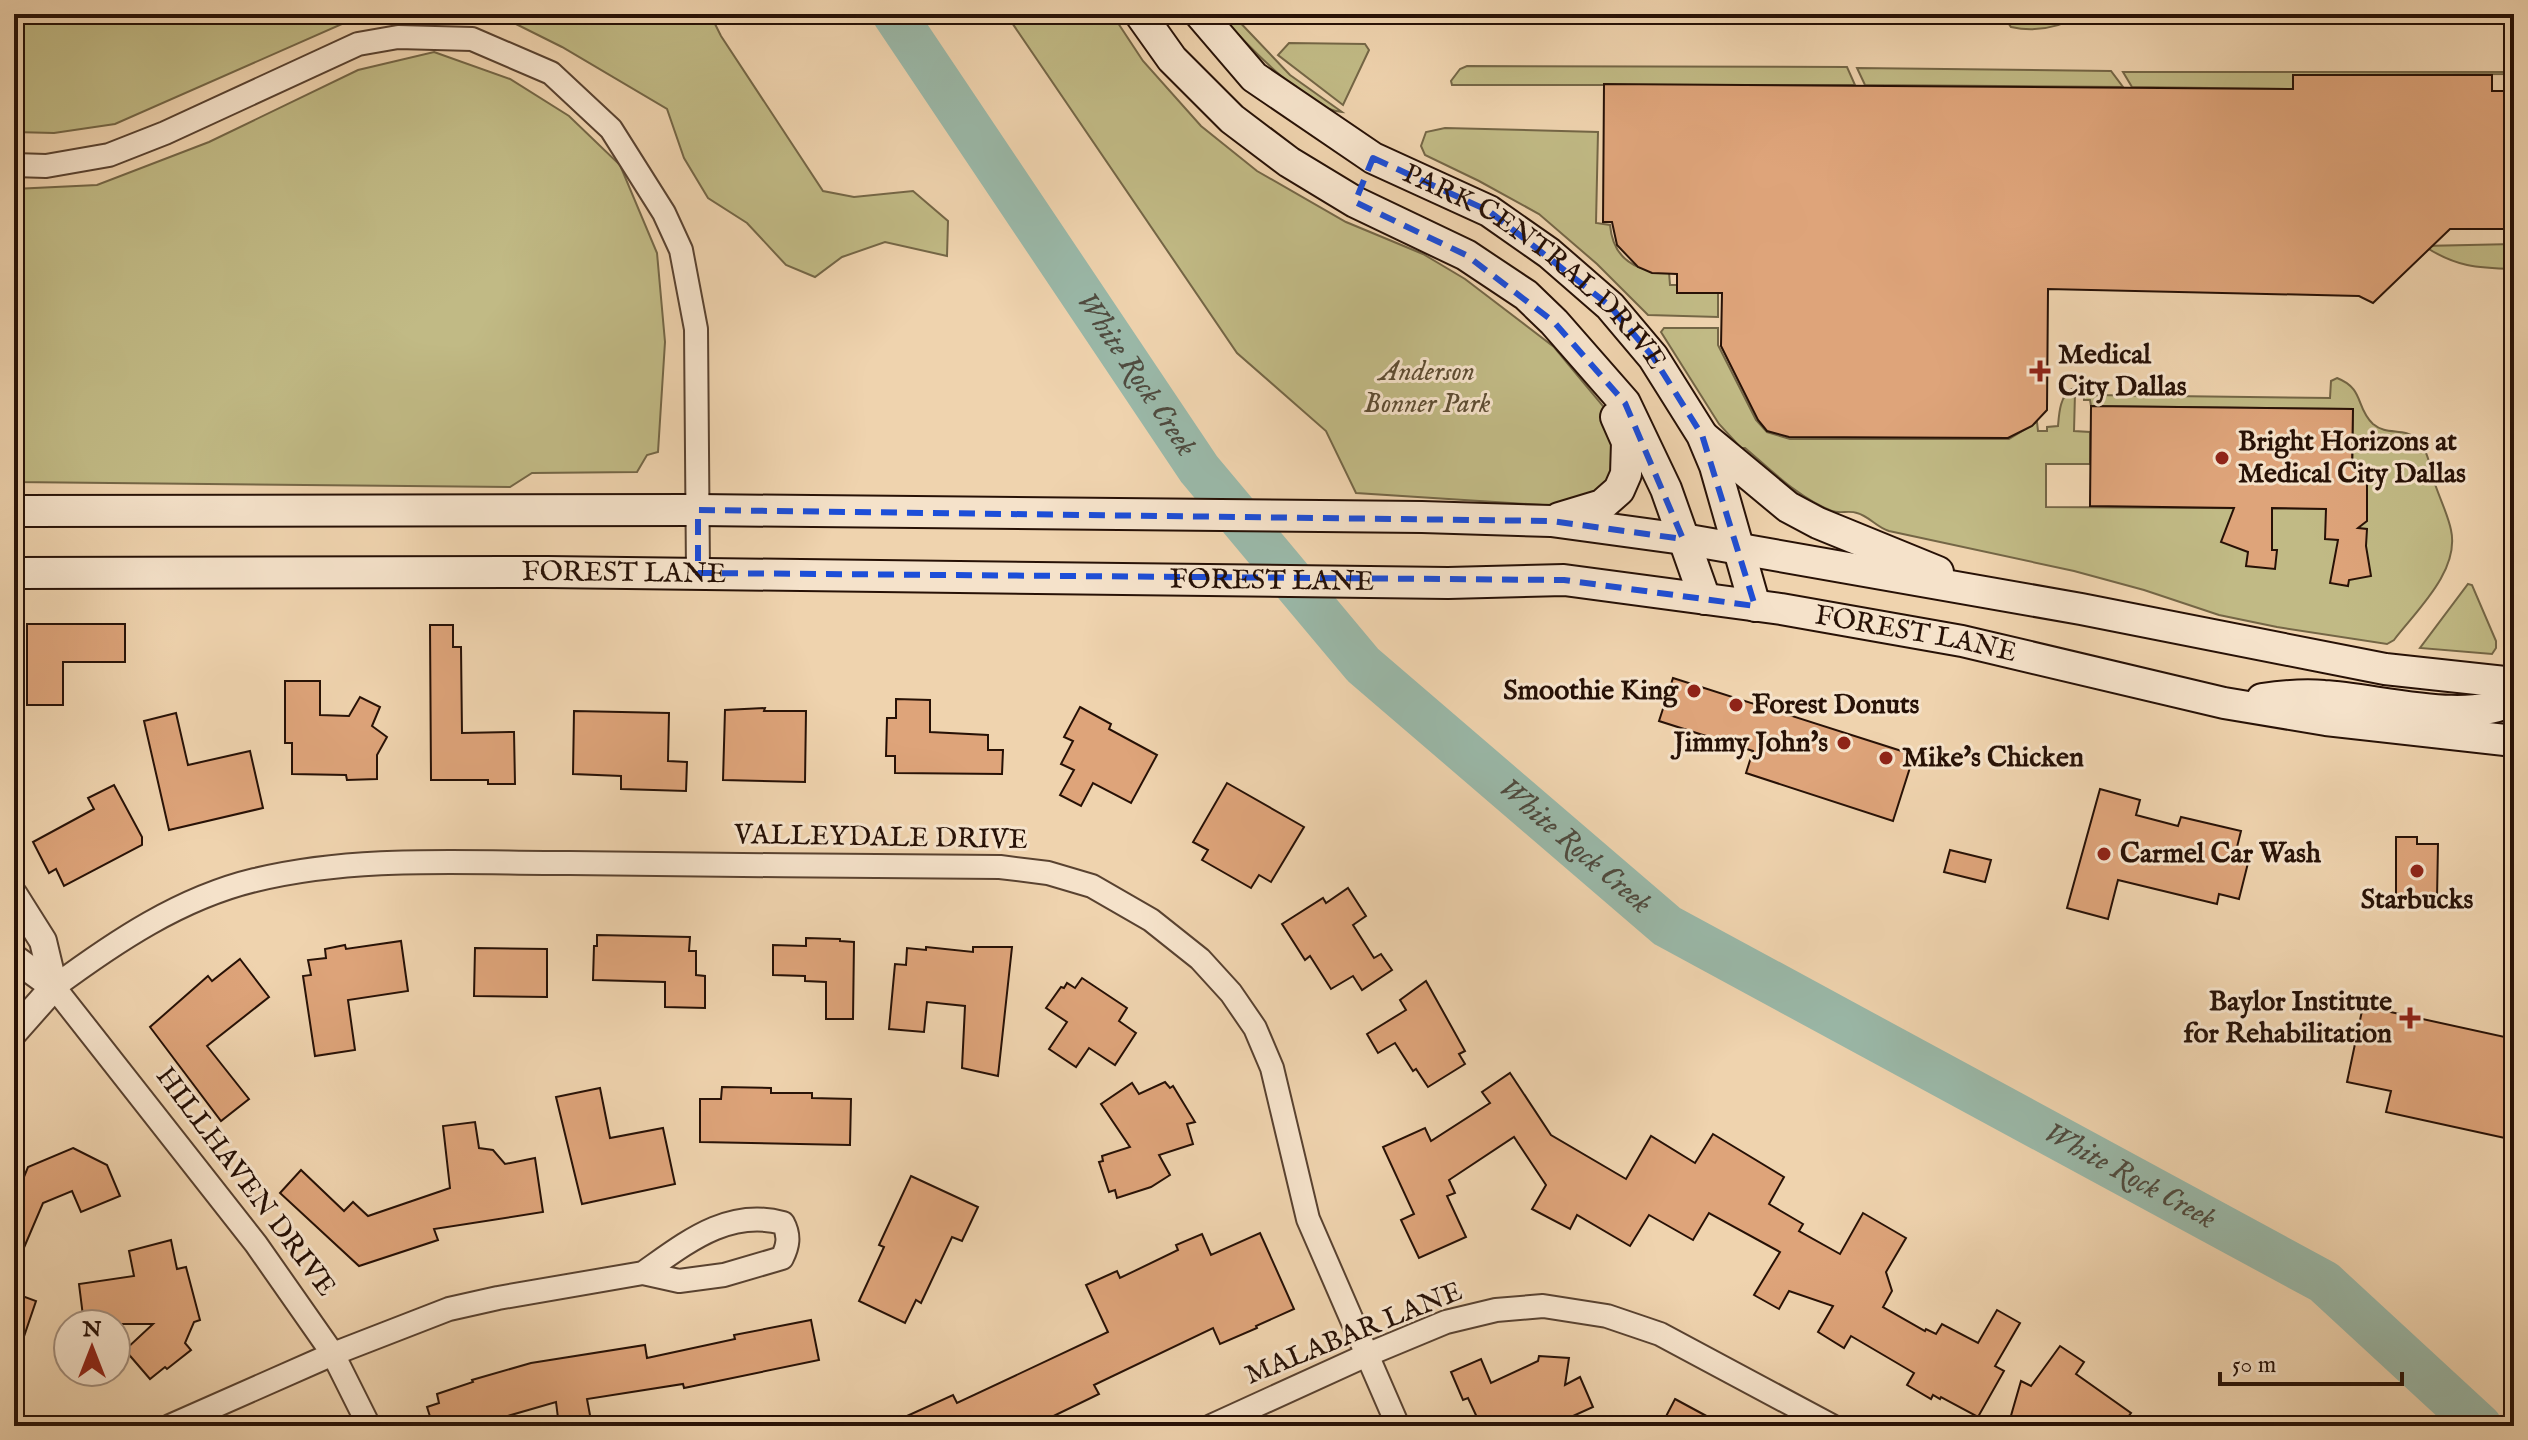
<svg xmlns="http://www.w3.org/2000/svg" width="2528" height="1440" font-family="'IM FELL English',serif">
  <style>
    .green { fill: #c1ba85; stroke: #746646; stroke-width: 2 }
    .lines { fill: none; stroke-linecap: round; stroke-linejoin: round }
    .river { stroke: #9ab8a8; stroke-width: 44 }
    .building { fill: #dea47a; stroke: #271106; stroke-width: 2 }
    .minor-casing { stroke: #594230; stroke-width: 26 }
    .tertiary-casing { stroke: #594230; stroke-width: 30 }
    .secondary-casing { stroke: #271106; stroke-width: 34 }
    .minor { stroke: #f5e2ca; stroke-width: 22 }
    .tertiary { stroke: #f5e2ca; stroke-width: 26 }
    .secondary { stroke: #f5e2ca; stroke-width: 30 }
    .marked { fill: none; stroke: #1d4ed8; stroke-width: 6; stroke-dasharray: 16 10; stroke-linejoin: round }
    .poi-dot { fill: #8f2418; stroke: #f5e2ca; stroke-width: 3 }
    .labels { text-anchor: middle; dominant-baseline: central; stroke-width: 6; stroke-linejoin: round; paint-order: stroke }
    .street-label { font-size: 28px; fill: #271106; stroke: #f5e2ca }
    .poi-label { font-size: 28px; font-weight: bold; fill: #271106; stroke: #f5e2ca; text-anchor: start }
    .park-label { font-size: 28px; font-style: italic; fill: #5d4c32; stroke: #f5e2ca }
    .water-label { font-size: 30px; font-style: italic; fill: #4f4b3f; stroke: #f5e2ca }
  </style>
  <rect width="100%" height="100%" fill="#efd3ae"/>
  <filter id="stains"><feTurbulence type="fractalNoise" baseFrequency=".0025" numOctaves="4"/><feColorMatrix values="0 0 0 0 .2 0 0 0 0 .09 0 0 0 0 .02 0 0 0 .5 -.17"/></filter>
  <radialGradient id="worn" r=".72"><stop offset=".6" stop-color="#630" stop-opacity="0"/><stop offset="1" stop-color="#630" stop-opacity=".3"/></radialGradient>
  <g class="green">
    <polygon points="14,14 375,14 360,16 115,124 54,133 14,132"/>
    <polygon points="479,14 710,14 721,36 823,191 854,197 913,191 948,221 947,256 885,242 842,257 815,277 786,265 747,223 708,198 684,158 667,109 562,47 516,24"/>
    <polygon points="1006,14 1112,14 1143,61 1201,126 1257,171 1346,222 1423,254 1465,279 1554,347 1603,406 1616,427 1621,443 1606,488 1573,507 1356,493 1326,431 1237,353"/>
    <path d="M1220,14H1232L1290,75L1342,112C1308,110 1242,40 1220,14Z"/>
    <polygon points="1569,14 1672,14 1665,17 1575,16"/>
    <path d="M2002,14H2084C2061,27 2037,33 2011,27Z"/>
    <polygon points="2138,14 2247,14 2237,22 2142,20"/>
    <polygon points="2419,14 2514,14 2514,24 2434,22 2427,22"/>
    <polygon points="1289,43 1365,44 1369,50 1343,105 1278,55"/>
    <polygon points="434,52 510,79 569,116 620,165 657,253 665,342 658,452 647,455 637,472 532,473 510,487 14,482 14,189 97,185 209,142 358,70"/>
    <polygon points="1467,66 1847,67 1855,85 1452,85 1451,81 1460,69"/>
    <polygon points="1857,68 2111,71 2123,87 1865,85"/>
    <polygon points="2123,72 2514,72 2514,74 2294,75 2293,89 2132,87"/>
    <path d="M1445,128L1598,132L1596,223L1610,225C1613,260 1637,272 1669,272L1670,285H1718V317L1648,315L1597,264L1539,214L1479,181L1425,155L1421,146L1426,132Z"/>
    <path d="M2514,244V269C2477,268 2456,267 2424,246Z"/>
    <path d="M1664,328H1718V345L1756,420L1767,432L1790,439H2009L2037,422L2038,431H2047V427L2058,426C2059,414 2060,395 2072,389L2075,393L2074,431L2090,432V464H2046V507L2352,509L2353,409L2091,406L2090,400H2084V381L2087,379L2092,383L2091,395L2330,398L2331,381L2337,378C2365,389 2355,407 2373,424C2387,436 2404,427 2417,439C2428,449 2431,471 2435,484C2440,499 2448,515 2451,530C2460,571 2416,611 2394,640L2387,644L2277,627L2219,615L2144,590L2074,571L1889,531C1876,527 1869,516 1857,513C1849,510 1840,514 1832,511C1800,499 1771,470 1745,448H1741L1719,424L1661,332Z"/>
    <polygon points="2468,584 2472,585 2496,641 2496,648 2492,654 2420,648"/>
  </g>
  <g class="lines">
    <path class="river" id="s1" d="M894,14L1199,469L1363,665L1667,926L2324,1282L2480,1426"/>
  </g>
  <g class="building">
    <polygon points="2293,75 2492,75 2492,91 2514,91 2514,229 2450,229 2373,303 2359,296 2048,289 2047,410 2032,426 2008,438 1789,437 1767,431 1758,420 1721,346 1722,293 1677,293 1677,274 1652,273 1638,267 1617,245 1612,222 1603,222 1604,84 2293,89"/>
    <polygon points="2091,406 2353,409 2352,468 2367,468 2367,521 2358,528 2367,529 2366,546 2371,576 2349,580 2348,586 2330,583 2338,540 2325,539 2326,509 2272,508 2272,550 2277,550 2275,569 2246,566 2248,552 2221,542 2234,508 2090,506"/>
    <polygon points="27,624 125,624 125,662 63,662 63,705 27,705"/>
    <polygon points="430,625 453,625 453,647 461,647 462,733 514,732 515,784 488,784 488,780 431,780"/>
    <polygon points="1673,678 1914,755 1893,821 1746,773 1753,751 1659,721"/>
    <polygon points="285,681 320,681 320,715 349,716 360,697 380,707 372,726 387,737 377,755 377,779 347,780 346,775 292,774 292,743 285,743"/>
    <polygon points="896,699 930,700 930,732 988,735 988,750 1003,750 1002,774 895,773 895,756 886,756 887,718 896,718"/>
    <polygon points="1080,707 1111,724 1109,729 1157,755 1131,803 1093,783 1081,806 1060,795 1074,770 1061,764 1073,741 1064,737"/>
    <polygon points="765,708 764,711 806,711 805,782 723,780 725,710"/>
    <polygon points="574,711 669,713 668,761 687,762 686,791 621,789 621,776 573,774"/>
    <polygon points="176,713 188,765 250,751 263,808 169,830 144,721"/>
    <polygon points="1227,783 1304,827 1271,882 1259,875 1251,888 1202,860 1208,850 1193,842"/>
    <polygon points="114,785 142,837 142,845 64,886 56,869 49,873 33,842 94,809 88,798"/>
    <polygon points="2100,789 2140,800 2136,815 2178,826 2181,817 2241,831 2236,851 2250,855 2239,899 2219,894 2217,904 2118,880 2108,919 2067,908"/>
    <polygon points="2396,837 2417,837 2417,844 2438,844 2437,899 2396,899"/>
    <polygon points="1950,850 1991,860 1985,882 1944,872"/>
    <polygon points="1348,888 1366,916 1353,925 1374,958 1381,954 1392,970 1362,990 1353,976 1331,989 1310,956 1305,960 1282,924 1323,898 1326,903"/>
    <polygon points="597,935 690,937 689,951 696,951 696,975 705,976 705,1008 665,1007 665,982 593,980 594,946 597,946"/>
    <polygon points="806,938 840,939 840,941 854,942 853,1019 826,1019 826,982 805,981 805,976 773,975 773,945 806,946"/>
    <polygon points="401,941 408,991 348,1000 355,1050 315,1056 303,976 311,975 308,960 326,958 325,949 345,945 346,949"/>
    <polygon points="926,947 973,952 973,947 1012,947 998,1076 962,1068 965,1006 927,1002 924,1032 889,1029 895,964 906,965 907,948 926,950"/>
    <polygon points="475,948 547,949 547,997 474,996"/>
    <polygon points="240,959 269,997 207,1046 249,1099 221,1121 150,1027 208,976 212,981"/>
    <polygon points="1082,978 1127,1008 1119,1021 1136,1033 1115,1065 1089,1048 1076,1067 1049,1049 1067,1022 1046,1008 1061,987 1064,988 1067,983 1075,988"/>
    <polygon points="1426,981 1465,1051 1459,1054 1465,1064 1428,1087 1416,1069 1413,1071 1395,1043 1378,1053 1367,1034 1406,1010 1400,1000"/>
    <polygon points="2363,1006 2514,1039 2514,1140 2386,1112 2391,1091 2347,1082"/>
    <polygon points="1510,1073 1551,1135 1626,1179 1651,1136 1695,1163 1713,1134 1784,1177 1769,1204 1803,1224 1799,1231 1840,1254 1863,1213 1906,1238 1886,1272 1892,1291 1883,1307 1925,1331 1926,1329 1936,1334 1942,1324 1978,1343 1997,1310 2020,1323 1995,1366 2004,1371 1978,1417 1941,1397 1940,1399 1933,1395 1931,1399 1907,1385 1914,1373 1851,1336 1844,1348 1818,1332 1833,1306 1789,1291 1779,1309 1754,1295 1780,1252 1709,1213 1693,1240 1649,1215 1630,1246 1577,1215 1570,1229 1532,1209 1546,1185 1514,1137 1449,1180 1455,1193 1447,1196 1466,1237 1419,1258 1401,1220 1414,1214 1383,1147 1425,1128 1431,1141 1490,1103 1482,1092"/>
    <polygon points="1165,1082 1170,1088 1173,1086 1195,1122 1187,1124 1193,1144 1159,1155 1170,1175 1151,1187 1117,1198 1115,1190 1109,1192 1099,1162 1103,1161 1102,1156 1130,1147 1101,1104 1132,1083 1139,1094"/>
    <polygon points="722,1087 771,1088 771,1093 812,1093 812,1098 851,1099 850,1145 700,1142 700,1099 721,1099"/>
    <polygon points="600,1088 610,1138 663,1128 675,1184 582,1204 556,1097"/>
    <polygon points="475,1122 479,1148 493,1150 505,1164 535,1158 543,1212 434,1229 438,1240 359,1266 280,1193 301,1170 344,1211 353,1202 368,1216 450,1188 443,1126"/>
    <polygon points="73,1148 107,1165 120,1196 81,1212 72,1191 43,1203 14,1271 14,1201 28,1167"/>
    <polygon points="911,1176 978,1207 962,1241 952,1237 921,1303 916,1300 905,1323 859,1301 884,1247 879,1245"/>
    <polygon points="1260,1233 1294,1309 1256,1326 1257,1328 1220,1344 1213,1328 1094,1385 1099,1394 1033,1426 885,1426 953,1395 957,1403 1108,1332 1086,1285 1117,1271 1120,1278 1178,1250 1176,1245 1202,1234 1211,1255"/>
    <polygon points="171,1240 177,1269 186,1267 200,1320 194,1322 185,1343 191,1350 167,1369 165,1367 150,1379 125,1350 153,1324 84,1324 79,1284 134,1276 129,1251"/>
    <polygon points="14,1293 36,1301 17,1357 14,1356"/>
    <polygon points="811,1320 819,1360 684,1388 683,1384 587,1399 592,1426 559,1426 556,1402 473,1426 433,1426 427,1407 439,1403 437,1394 473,1382 472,1380 531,1363 645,1345 647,1358 735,1339 734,1335"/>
    <polygon points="2060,1346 2084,1362 2076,1374 2131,1413 2121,1426 2008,1426 2021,1381 2031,1386"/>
    <polygon points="1539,1356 1569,1358 1565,1385 1580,1377 1593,1407 1551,1426 1481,1426 1468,1398 1463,1400 1451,1372 1481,1359 1491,1383 1538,1361"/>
    <polygon points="1675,1399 1725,1426 1661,1426"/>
  </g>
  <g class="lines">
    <g class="minor-casing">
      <g id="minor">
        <polyline points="14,165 46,166 109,155 165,133 358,44 398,37 472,39 551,73 611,129 664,213 681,250 696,329 698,573"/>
        <path d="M170,1426L333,1354L449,1309L498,1298L643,1273L679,1281L724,1275L782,1258C788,1246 790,1236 783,1223C728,1208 686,1243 643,1273"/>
        <path d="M369,1426L333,1354L256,1244L54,987C115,942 180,898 255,880C357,855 466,863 570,863C713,865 857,866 1000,867L1048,873L1092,886L1151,920L1200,959L1231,993L1255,1028L1272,1068L1308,1219L1398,1426"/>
        <polyline points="1211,1426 1369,1354 1446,1322 1496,1310 1543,1306 1607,1316 1660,1334 1832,1426"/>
      </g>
    </g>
    <g class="tertiary-casing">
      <g id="tertiary">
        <polyline points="14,895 43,941 54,987"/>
        <polyline points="14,958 54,987"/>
        <polyline points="14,1032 54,987"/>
      </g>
    </g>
    <g class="secondary-casing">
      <g id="secondary">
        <polyline points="1140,14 1172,59 1232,119 1289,162 1355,202 1466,255 1526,295 1554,322 1625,403 1666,489 1705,599"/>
        <path id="s2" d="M1200,14L1254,77L1373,158L1489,211L1549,253L1610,306L1653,357L1702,435L1715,466L1755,606"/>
        <polyline points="1705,438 1788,507 1818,523 1938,572"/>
        <polyline points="14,511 698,510 1422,517 1551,521 1683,539 2081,609 2385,669 2514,683"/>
        <polyline points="1559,518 1602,505 1619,490 1626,474 1627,442 1616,417"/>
        <path id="s3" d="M14,573L548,572L1448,583L1564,580L1781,609L1962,641L2224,703L2326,720L2514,741"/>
        <path d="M2262,699C2283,696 2303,694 2324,696C2378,699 2468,726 2514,699"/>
      </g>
    </g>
    <use href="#minor" class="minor"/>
    <use href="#tertiary" class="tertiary"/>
    <use href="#secondary" class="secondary"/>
  </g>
  <path class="marked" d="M1373,158L1489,211L1610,306L1653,357L1702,435L1755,606L1564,580L698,573V510L1551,521L1683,539L1625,403L1554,322L1466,255L1355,202Z"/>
  <g class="poi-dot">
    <path d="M2036 359h8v8h8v8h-8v8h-8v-8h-8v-8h8z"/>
    <circle cx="2222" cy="458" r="8"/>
    <circle cx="1694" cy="691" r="8"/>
    <circle cx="1736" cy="705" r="8"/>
    <circle cx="1844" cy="743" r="8"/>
    <circle cx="1886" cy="758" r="8"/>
    <circle cx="2104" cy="854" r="8"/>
    <circle cx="2417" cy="871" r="8"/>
    <path d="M2406 1006h8v8h8v8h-8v8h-8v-8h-8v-8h8z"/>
  </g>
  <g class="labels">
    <g class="street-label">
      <text stroke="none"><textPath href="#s2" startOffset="424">PARK CENTRAL DRIVE</textPath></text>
      <text stroke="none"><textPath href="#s3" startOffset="610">FOREST LANE</textPath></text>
      <text stroke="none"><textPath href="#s3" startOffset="1258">FOREST LANE</textPath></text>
      <text stroke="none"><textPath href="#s3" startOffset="1906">FOREST LANE</textPath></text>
      <text transform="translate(881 838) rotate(1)">VALLEYDALE DRIVE</text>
      <text transform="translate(245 1182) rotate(53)">HILLHAVEN DRIVE</text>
      <text transform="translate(1354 1334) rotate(-22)">MALABAR LANE</text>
    </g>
    <g class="poi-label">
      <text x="2058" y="355">Medical<tspan x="2058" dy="32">City Dallas</tspan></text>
      <text x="2238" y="442">Bright Horizons at<tspan x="2238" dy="32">Medical City Dallas</tspan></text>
      <text x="1678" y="691" text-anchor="end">Smoothie King</text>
      <text x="1752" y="705">Forest Donuts</text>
      <text x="1828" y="743" text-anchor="end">Jimmy John's</text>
      <text x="1902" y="758">Mike's Chicken</text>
      <text x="2120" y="854">Carmel Car Wash</text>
      <text x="2417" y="900" text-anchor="middle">Starbucks</text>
      <text x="2392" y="1002" text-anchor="end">Baylor Institute<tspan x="2392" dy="32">for Rehabilitation</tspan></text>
    </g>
    <g class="park-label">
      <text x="1427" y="372">Anderson<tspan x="1427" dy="32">Bonner Park</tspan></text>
    </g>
    <g class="water-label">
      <text stroke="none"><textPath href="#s1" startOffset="434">White Rock Creek</textPath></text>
      <text stroke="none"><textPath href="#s1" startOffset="1082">White Rock Creek</textPath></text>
      <text stroke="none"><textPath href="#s1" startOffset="1730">White Rock Creek</textPath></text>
    </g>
  </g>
  <rect width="2528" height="1440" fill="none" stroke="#efd3ae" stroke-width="48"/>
  <rect x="16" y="16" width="2496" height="1408" fill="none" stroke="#271106" stroke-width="4"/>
  <rect x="24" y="24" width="2480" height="1392" fill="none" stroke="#271106" stroke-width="2"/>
  <g transform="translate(92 1348)"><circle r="38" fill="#f5e2ca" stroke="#a38e7c" stroke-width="2"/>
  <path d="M0-6L14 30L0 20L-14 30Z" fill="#8f2418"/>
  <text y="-12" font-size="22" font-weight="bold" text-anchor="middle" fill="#271106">N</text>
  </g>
  <path d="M2220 1372v12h182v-12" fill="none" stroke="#271106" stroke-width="4"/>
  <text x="2232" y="1372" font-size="24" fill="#271106" stroke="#f5e2ca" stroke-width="6" paint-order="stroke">50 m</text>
  <rect width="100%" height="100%" filter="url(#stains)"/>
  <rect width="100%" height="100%" fill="url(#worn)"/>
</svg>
